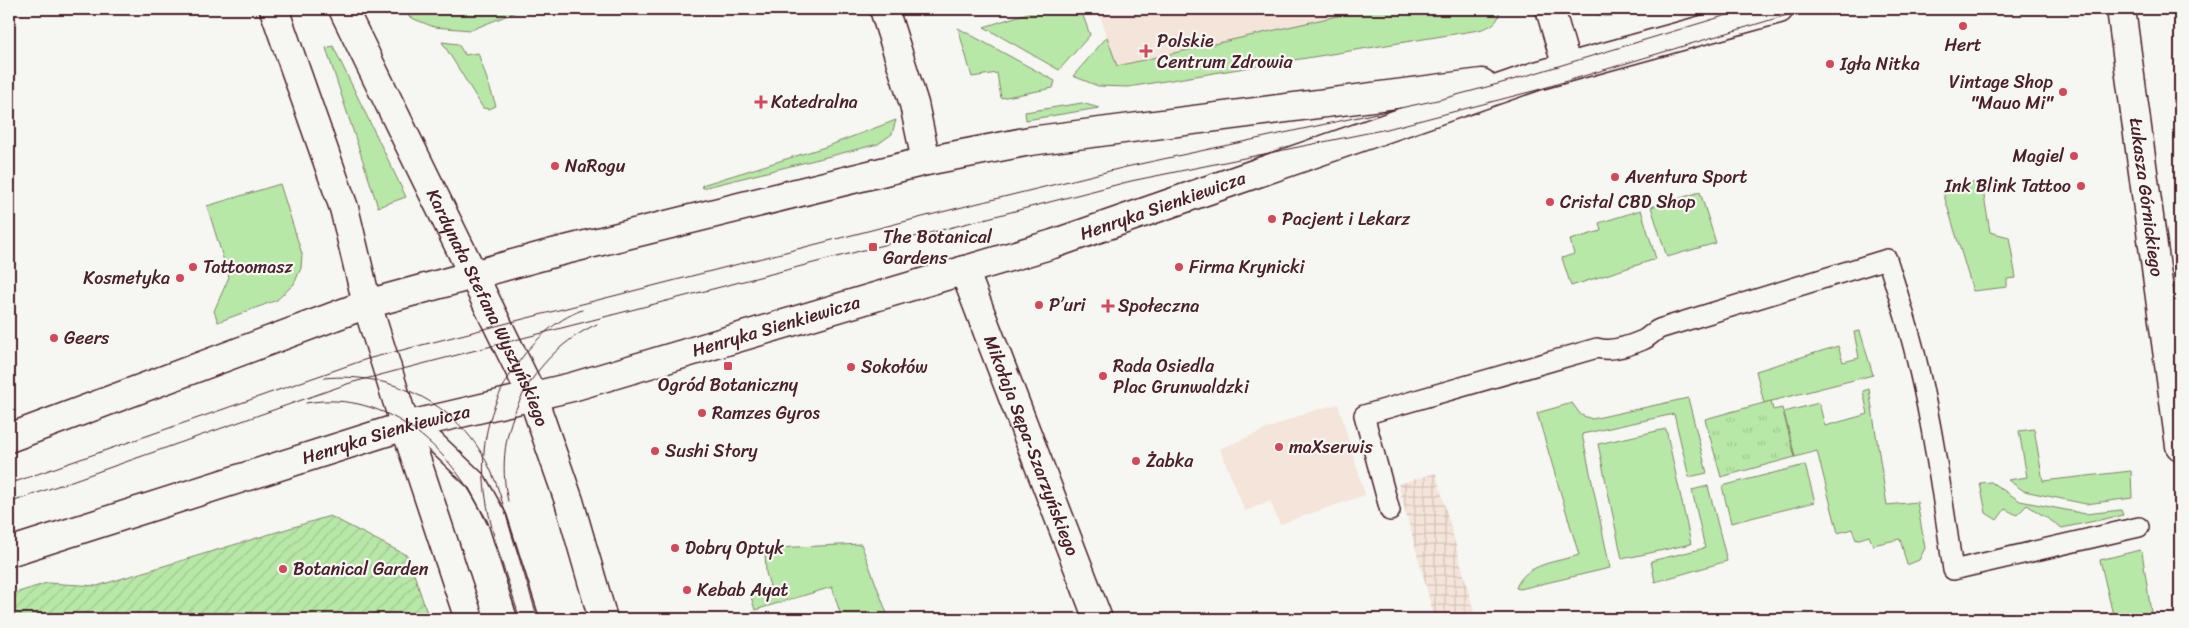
<svg xmlns="http://www.w3.org/2000/svg" width="2189" height="628" font-family="Sriracha,sans-serif">
  <style>
    .built { fill: #f4e4d9 }
    .industrial { fill: url(#industrial-grid) }
    .grass { fill: #b7e8a7; stroke: #808469 }
    .park { fill: url(#park-tufts); stroke: #808469 }
    .garden { fill: url(#garden-furrows); stroke: #808469 }
    .lines { fill: none; stroke-linecap: round; stroke-linejoin: round }
    .lane-casing { stroke: #4a1f2b; stroke-width: 22 }
    .street-casing { stroke: #4a1f2b; stroke-width: 31 }
    .secondary-casing { stroke: #4a1f2b; stroke-width: 31 }
    .lane { stroke: #f6f6f2; stroke-width: 19 }
    .street { stroke: #f6f6f2; stroke-width: 28 }
    .secondary { stroke: #f6f6f2; stroke-width: 28 }
    .tram { stroke: #4a1f2b; stroke-width: 1 }
    .poi-dot { fill: #d1495b; stroke: #f6f6f2; stroke-width: 2 }
    .labels { text-anchor: middle; dominant-baseline: central; stroke-width: 4.5; stroke-linejoin: round; paint-order: stroke }
    .poi-label { font-size: 18px; fill: #4a1f2b; stroke: #f6f6f2; text-anchor: start }
    .street-label { font-size: 18px; fill: #4a1f2b; stroke: #f6f6f2 }
  </style>
  <defs>
    <pattern id="industrial-grid" width="8" height="8" patternUnits="userSpaceOnUse" patternTransform="scale(1.25)"><rect width="8" height="8" fill="#f4e4d9"/><path d="M0 4h8M4 0v8" fill="none" stroke="#d3c3ba"/></pattern>
    <pattern id="park-tufts" width="24" height="20" patternUnits="userSpaceOnUse" patternTransform="scale(1.25)"><rect width="24" height="20" fill="#b7e8a7"/><path d="M3 7l-1-3M5 7V3M7 7l1-3M15 17l-1-3M17 17v-4M19 17l1-3" fill="none" stroke="#9fc790"/></pattern>
    <pattern id="garden-furrows" width="10" height="10" patternUnits="userSpaceOnUse" patternTransform="scale(1.25)"><rect width="10" height="10" fill="#b7e8a7"/><path d="M-1 1l2-2M0 10L10 0M9 11l2-2" fill="none" stroke="#9fc790"/></pattern>
  </defs>
  <rect width="100%" height="100%" fill="#f6f6f2"/>
  <filter id="ink" filterUnits="userSpaceOnUse"><feTurbulence type="fractalNoise" baseFrequency=".02" numOctaves="2"/><feDisplacementMap in="SourceGraphic" scale="10" xChannelSelector="R" yChannelSelector="G"/><feConvolveMatrix kernelMatrix="1 2 1 2 8 2 1 2 1" color-interpolation-filters="sRGB"/></filter>
  <g filter="url(#ink)">
    <g class="built">
      <polygon points="1098,9 1368,9 1116,66"/>
      <polygon points="1338,404 1365,495 1280,524 1270,501 1245,511 1220,449 1303,414"/>
    </g>
    <polygon class="industrial" points="1436,473 1451,528 1476,619 1435,619 1398,484"/>
    <g class="grass">
      <polygon points="405,9 523,9 471,30 434,27 409,17"/>
      <polygon points="1040,9 1066,9 1074,12 1081,10 1090,35 1059,70 984,27"/>
      <path d="M1368,9H1500C1499,23 1492,26 1479,30L1128,87L1098,86L1073,76L1107,37L1117,66Z"/>
      <path d="M1588,9H1626C1615,19 1599,18 1588,9Z"/>
      <polygon points="958,28 1055,81 1053,88 1001,98 997,73 972,77"/>
      <polygon points="442,42 458,44 465,55 478,53 496,106 489,109 483,108"/>
      <polygon points="333,46 406,197 378,207 326,48"/>
      <polygon points="1082,103 1099,108 1026,120 1025,112"/>
      <polygon points="896,120 892,134 878,144 703,188 702,185 825,147"/>
      <polygon points="1975,182 1982,184 1990,232 2009,237 2016,278 2007,279 2007,287 1973,291 1943,192"/>
      <polygon points="280,184 302,254 301,268 294,284 277,300 218,322 214,311 229,277 207,206"/>
      <polygon points="1700,192 1716,243 1667,257 1651,207"/>
      <polygon points="1641,210 1656,259 1571,286 1562,258 1574,254 1570,240 1601,231 1599,223"/>
      <polygon points="1860,331 1873,375 1764,403 1756,371 1838,346 1843,362 1859,358 1854,332"/>
      <polygon points="1869,389 1887,505 1917,502 1925,548 1919,560 1907,565 1900,539 1873,545 1869,536 1856,540 1852,529 1838,533 1817,451 1795,457 1784,412 1819,403 1825,426 1868,414 1863,391"/>
      <path d="M1688,398L1707,473L1689,477L1674,414L1582,434L1610,568L1520,589L1516,588C1525,563 1558,562 1579,555L1537,413L1572,403L1581,415L1592,419Z"/>
      <polygon points="1666,429 1691,544 1622,559 1598,444"/>
      <polygon points="2034,429 2043,481 2131,471 2132,498 2086,504 2024,491 2008,480 2027,477 2019,431"/>
      <polygon points="1805,465 1815,502 1731,523 1722,486"/>
      <polygon points="1991,482 2020,501 2086,514 2121,510 2123,515 2062,528 2027,505 2017,515 2005,509 1997,520 1986,513 1980,483"/>
      <polygon points="1708,486 1727,561 1655,582 1651,561 1705,548 1692,490"/>
      <polygon points="861,544 889,619 842,619 832,587 755,610 750,593 770,586 766,573 765,551 776,548"/>
      <polygon points="2140,550 2142,552 2152,619 2114,619 2100,560"/>
    </g>
    <polygon class="park" points="1771,401 1773,410 1782,408 1795,457 1721,477 1705,419"/>
    <polygon class="garden" points="330,516 408,556 429,619 9,619 9,595 47,583 97,586"/>
    <g class="lines">
      <g class="lane-casing">
        <g id="lane">
          <polyline points="405,426 434,441 477,482 497,518 529,619"/>
          <path d="M1390,511L1364,415L1597,348C1610,352 1629,346 1643,340C1650,337 1654,330 1662,328L1887,259C1898,294 1910,330 1918,366C1934,433 1943,502 1953,570L2139,527"/>
        </g>
      </g>
      <g class="street-casing">
        <g id="street">
          <polyline points="884,9 914,104 926,161"/>
          <polyline points="1550,9 1567,67"/>
          <path id="s1" d="M2121,9L2180,446"/>
          <path id="s2" d="M964,270L1098,619"/>
        </g>
      </g>
      <g class="secondary-casing">
        <g id="secondary">
          <polyline points="274,9 344,208 367,304 405,426 469,619"/>
          <path id="s3" d="M343,9L532,395L569,501L603,619"/>
          <polyline points="9,438 367,304 553,253 926,161 1030,141 1482,83"/>
          <path id="s4" d="M9,552L405,426L572,387L1053,244L1536,76L1779,9"/>
        </g>
      </g>
      <use href="#lane" class="lane"/>
      <use href="#street" class="street"/>
      <use href="#secondary" class="secondary"/>
      <g class="tram">
        <path d="M324,378C394,371 462,406 491,471C500,491 505,512 511,532C520,561 529,590 538,619"/>
        <path d="M306,403C389,388 456,453 487,524"/>
        <polyline points="9,484 367,359 942,212 1126,167 1442,99 1509,81 1747,9"/>
        <path d="M508,501C491,430 531,354 597,324"/>
        <polyline points="9,503 350,383 399,370 1131,181 1387,129 1537,90 1807,9"/>
        <path d="M520,619C492,529 456,452 516,366C532,342 555,320 582,310"/>
      </g>
    </g>
  </g>
  <g class="poi-dot">
    <circle cx="1963" cy="26" r="5"/>
    <path d="M1143.5 43.5h5v5h5v5h-5v5h-5v-5h-5v-5h5z"/>
    <circle cx="1830" cy="64" r="5"/>
    <circle cx="2063" cy="92" r="5"/>
    <path d="M758.5 94.5h5v5h5v5h-5v5h-5v-5h-5v-5h5z"/>
    <circle cx="2074" cy="156" r="5"/>
    <circle cx="555" cy="166" r="5"/>
    <circle cx="1615" cy="177" r="5"/>
    <circle cx="2081" cy="186" r="5"/>
    <circle cx="1550" cy="202" r="5"/>
    <circle cx="1272" cy="219" r="5"/>
    <rect x="868" y="242" width="10" height="10" rx="2.5"/>
    <circle cx="193" cy="267" r="5"/>
    <circle cx="1179" cy="267" r="5"/>
    <circle cx="180" cy="278" r="5"/>
    <circle cx="1039" cy="305" r="5"/>
    <path d="M1105.5 298.5h5v5h5v5h-5v5h-5v-5h-5v-5h5z"/>
    <circle cx="54" cy="338" r="5"/>
    <rect x="723" y="361" width="10" height="10" rx="2.5"/>
    <circle cx="851" cy="367" r="5"/>
    <circle cx="1103" cy="376" r="5"/>
    <circle cx="702" cy="413" r="5"/>
    <circle cx="1279" cy="447" r="5"/>
    <circle cx="655" cy="451" r="5"/>
    <circle cx="1136" cy="461" r="5"/>
    <circle cx="675" cy="548" r="5"/>
    <circle cx="283" cy="569" r="5"/>
    <circle cx="687" cy="590" r="5"/>
  </g>
  <g class="labels">
    <g class="poi-label">
      <text x="1157" y="41">Polskie<tspan x="1157" dy="21">Centrum Zdrowia</tspan></text>
      <text x="1963" y="45" text-anchor="middle">Hert</text>
      <text x="1840" y="64">Igła Nitka</text>
      <text x="2053" y="82" text-anchor="end">Vintage Shop<tspan x="2053" dy="21">"Mauo Mi"</tspan></text>
      <text x="771" y="102">Katedralna</text>
      <text x="2064" y="156" text-anchor="end">Magiel</text>
      <text x="565" y="166">NaRogu</text>
      <text x="1625" y="177">Aventura Sport</text>
      <text x="2071" y="186" text-anchor="end">Ink Blink Tattoo</text>
      <text x="1560" y="202">Cristal CBD Shop</text>
      <text x="1282" y="219">Pacjent i Lekarz</text>
      <text x="883" y="237">The Botanical<tspan x="883" dy="21">Gardens</tspan></text>
      <text x="203" y="267">Tattoomasz</text>
      <text x="1189" y="267">Firma Krynicki</text>
      <text x="170" y="278" text-anchor="end">Kosmetyka</text>
      <text x="1049" y="305">P’uri</text>
      <text x="1118" y="306">Społeczna</text>
      <text x="64" y="338">Geers</text>
      <text x="1113" y="366">Rada Osiedla<tspan x="1113" dy="21">Plac Grunwaldzki</tspan></text>
      <text x="861" y="367">Sokołów</text>
      <text x="728" y="385" text-anchor="middle">Ogród Botaniczny</text>
      <text x="712" y="413">Ramzes Gyros</text>
      <text x="1289" y="447">maXserwis</text>
      <text x="665" y="451">Sushi Story</text>
      <text x="1146" y="461">Żabka</text>
      <text x="685" y="548">Dobry Optyk</text>
      <text x="293" y="569">Botanical Garden</text>
      <text x="697" y="590">Kebab Ayat</text>
    </g>
    <g class="street-label">
      <text stroke="none"><textPath href="#s1" startOffset="190">Łukasza Górnickiego</textPath></text>
      <text stroke="none"><textPath href="#s4" startOffset="1205">Henryka Sienkiewicza</textPath></text>
      <text stroke="none"><textPath href="#s3" startOffset="332">Kardynała Stefana Wyszyńskiego</textPath></text>
      <text stroke="none"><textPath href="#s4" startOffset="800">Henryka Sienkiewicza</textPath></text>
      <text stroke="none"><textPath href="#s4" startOffset="395">Henryka Sienkiewicza</textPath></text>
      <text stroke="none"><textPath href="#s2" startOffset="188">Mikołaja Sępa-Szarzyńskiego</textPath></text>
    </g>
  </g>
  <rect width="2189" height="628" fill="none" stroke="#f6f6f2" stroke-width="30"/>
  <rect x="15" y="15" width="2159" height="598" fill="none" stroke="#4a1f2b" stroke-width="2" filter="url(#ink)"/>
</svg>
